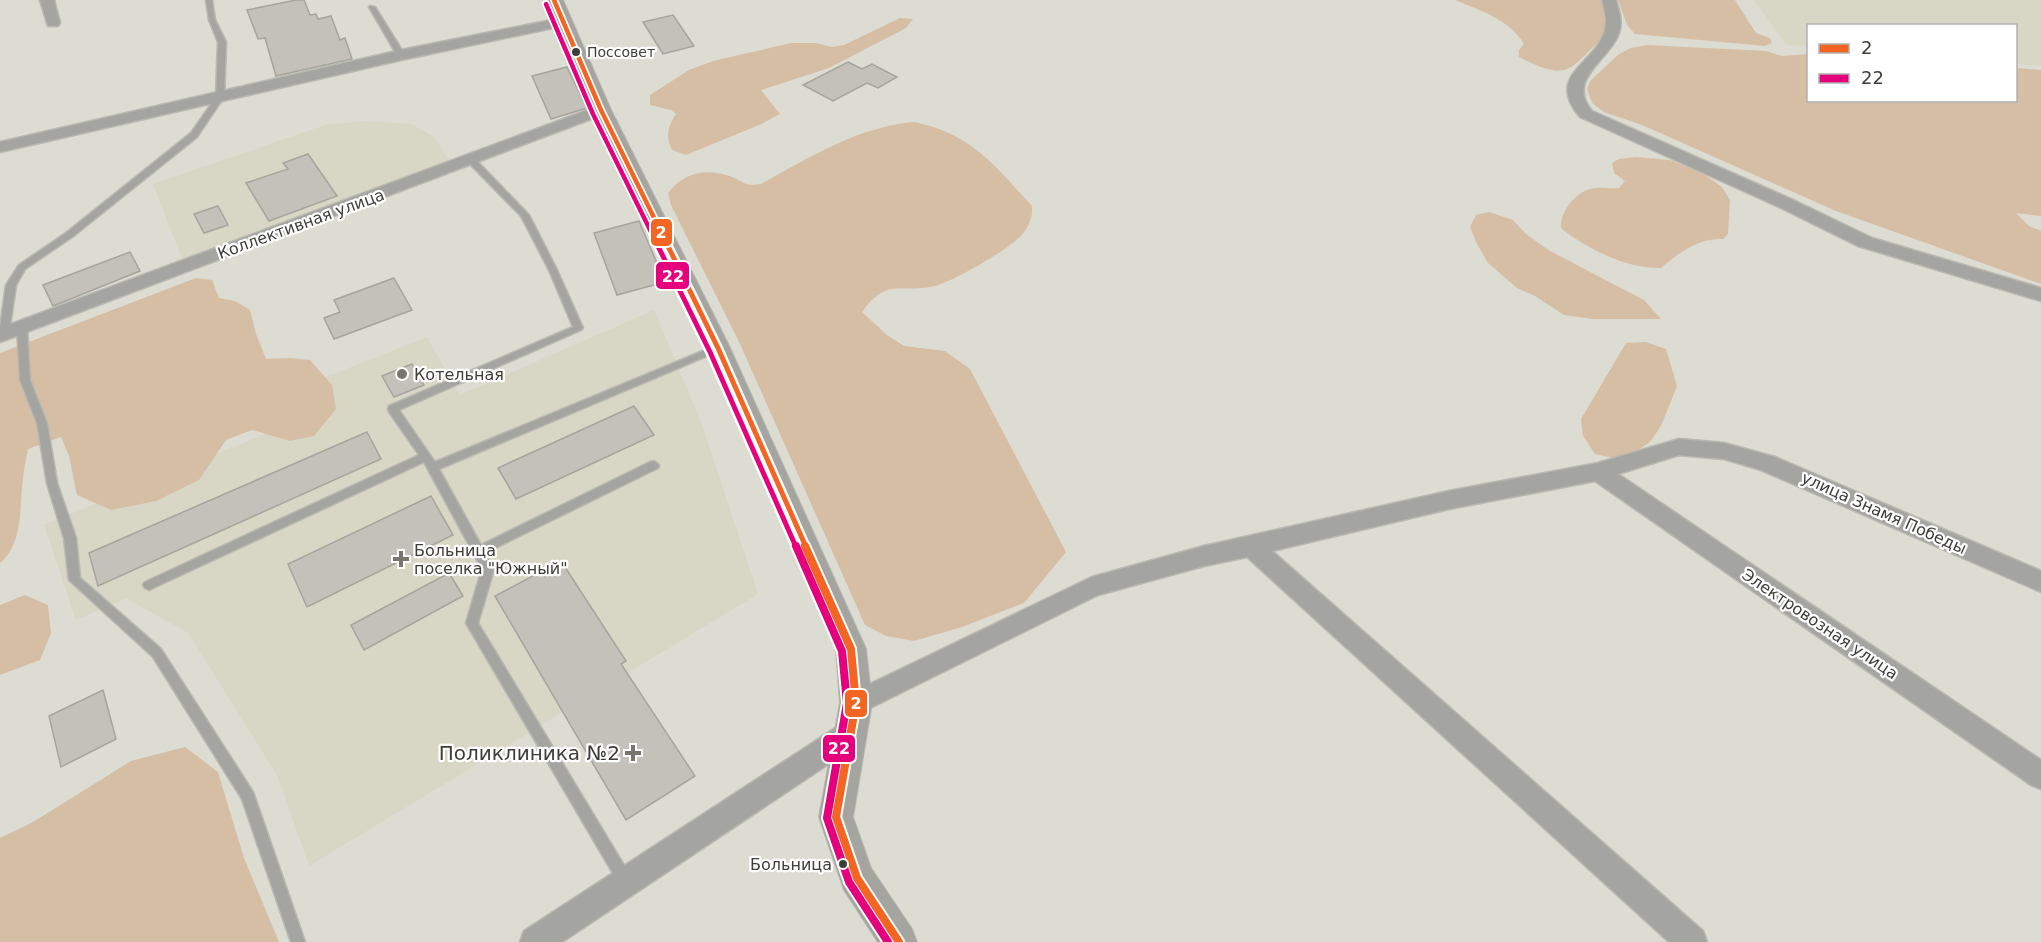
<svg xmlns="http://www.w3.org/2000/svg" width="2041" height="942" font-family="'DejaVu Sans',sans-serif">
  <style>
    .built { fill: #d8d7c5 }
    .green { fill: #d6bea4 }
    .building { fill: #c3c1ba; stroke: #a5a49d; stroke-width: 1.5 }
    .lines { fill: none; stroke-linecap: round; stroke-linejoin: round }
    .service-casing { stroke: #b9b8b1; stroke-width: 3 }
    .minor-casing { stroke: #b9b8b1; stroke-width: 3 }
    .tertiary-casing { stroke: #b9b8b1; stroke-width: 2 }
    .service { fill: #a4a5a0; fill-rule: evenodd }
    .minor { fill: #a4a5a0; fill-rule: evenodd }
    .tertiary { fill: #a4a5a0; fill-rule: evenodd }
    .bus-1-far2-casing { stroke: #fff; stroke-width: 8 }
    .bus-1-far1-casing { stroke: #fff; stroke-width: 10 }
    .bus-1-casing { stroke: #fff; stroke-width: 12 }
    .bus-2-far2-casing { stroke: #fff; stroke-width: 8 }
    .bus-2-far1-casing { stroke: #fff; stroke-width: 10 }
    .bus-2-casing { stroke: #fff; stroke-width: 12 }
    .bus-1-far2 { stroke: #f26522; stroke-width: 4.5 }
    .bus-1-far1 { stroke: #f26522; stroke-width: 5 }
    .bus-1 { stroke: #f26522; stroke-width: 8 }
    .bus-2-far2 { stroke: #e5007d; stroke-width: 4.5 }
    .bus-2-far1 { stroke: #e5007d; stroke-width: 5 }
    .bus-2 { stroke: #e5007d; stroke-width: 8 }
    .bus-dot { fill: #3e3d37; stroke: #fff; stroke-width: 2 }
    .poi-dot { fill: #76756e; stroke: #fff; stroke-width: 2 }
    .labels { text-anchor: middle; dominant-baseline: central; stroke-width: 4.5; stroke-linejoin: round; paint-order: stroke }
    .bus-label { font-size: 14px; fill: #3e3d37; stroke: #fff; text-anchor: start }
    .street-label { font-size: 16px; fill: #3e3d37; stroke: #fff }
    .poi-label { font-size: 16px; fill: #3e3d37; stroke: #fff; text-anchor: start }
    .near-bus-label { font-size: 16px; fill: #3e3d37; stroke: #fff; text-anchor: end }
    .near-poi-label { font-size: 20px; fill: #3e3d37; stroke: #fff; text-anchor: end }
    .line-badge { stroke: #fff; stroke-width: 2 }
    .badge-label { font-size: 16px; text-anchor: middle; font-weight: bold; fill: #fff }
  </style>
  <rect width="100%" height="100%" fill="#dddcd3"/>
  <g class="built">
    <polygon points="1754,0 2041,0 2041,66 2016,64 2016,26 1808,26 1808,46 1786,45"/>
    <polygon points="365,121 412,124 434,137 451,163 184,264 153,184 325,125"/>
    <polygon points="654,310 702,424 758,594 309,866 278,777 188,633 126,598 76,620 44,525 316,413 308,384 427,337 460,395"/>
  </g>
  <g class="green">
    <path d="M1455,0H1603L1605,36C1567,70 1571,83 1519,57V50L1524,44C1509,19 1481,11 1455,0Z"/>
    <polygon points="1618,0 1735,0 1756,33 1770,38 1772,43 1765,46 1635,34 1627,25"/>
    <path d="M900,18L913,19L906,28L829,68L761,90L780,114L759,125L686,155L672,150C665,136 668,127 676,114L671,110L650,105V95L689,70L713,61L791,43H816L832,47L844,45Z"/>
    <polygon points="1647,45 1766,51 1782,56 1808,54 1808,100 2016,100 2016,68 2041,70 2041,216 2016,213 2029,226 2041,231 2041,284 1836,211 1642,125 1604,112 1592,103 1587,89 1590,81 1619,54 1631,48"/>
    <path d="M914,122C972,134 994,165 1032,206C1033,217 1029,226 1022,235C1008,250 954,281 935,286C901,294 888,276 862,312L887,335L904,346L945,351L970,369L1066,552L1024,603L962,627L914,641L886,636L865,625L740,344L671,205L668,193C682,174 703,168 726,175C744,180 741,187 761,184C808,158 860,126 914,122Z"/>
    <path d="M1635,157L1670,160L1702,173L1722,187L1730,200L1728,234L1723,239C1698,238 1679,253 1661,268C1627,269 1587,249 1561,228C1559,213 1576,192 1590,189C1598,186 1610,189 1619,188L1625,181L1614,173L1612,163L1619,159Z"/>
    <polygon points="1489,212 1513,220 1526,234 1550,251 1644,300 1661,319 1593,319 1564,315 1535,296 1517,288 1488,263 1477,244 1470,227 1476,215"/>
    <path d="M196,278L212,280L219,298L235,301L250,310L256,334L266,359L290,358L310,360L332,385L336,409L314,436L290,441L252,430L226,440L199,480L156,501L111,510L77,495L69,456L61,437L28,449C26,459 24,468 23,478C19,507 24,543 0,563V353Z"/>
    <polygon points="1646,342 1666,349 1677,386 1661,426 1650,442 1634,453 1618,459 1595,454 1583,436 1581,419 1626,343"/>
    <polygon points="25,595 48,605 51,633 40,660 0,675 0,605"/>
    <polygon points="185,747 218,772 244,858 279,942 0,942 0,838 33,822 131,761"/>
  </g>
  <g class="building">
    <polygon points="296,0 304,0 310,15 316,14 318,19 331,16 340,40 345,38 352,59 276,76 265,38 258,39 247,10"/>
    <polygon points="673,15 694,46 663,54 643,22"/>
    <polygon points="848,62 862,69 872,64 897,77 878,88 867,83 833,101 803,85"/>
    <polygon points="567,67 587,108 551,119 532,76"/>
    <polygon points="308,154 337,196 269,221 246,183 288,169 283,163"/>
    <polygon points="218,206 228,225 204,233 194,214"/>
    <polygon points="639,221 665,282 617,295 594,233"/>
    <polygon points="130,252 140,271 53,306 43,285"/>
    <polygon points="394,278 412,310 334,339 324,318 340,312 334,300"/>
    <polygon points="412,364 424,385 394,397 382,376"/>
    <polygon points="634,406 654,435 516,499 498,468"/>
    <polygon points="367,432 381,459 98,586 89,553"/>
    <polygon points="431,496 453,535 307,607 288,564"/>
    <polygon points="561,561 626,661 621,664 695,776 626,820 495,596"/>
    <polygon points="449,573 463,596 364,650 351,625"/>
    <polygon points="103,690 116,739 61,767 49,716"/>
  </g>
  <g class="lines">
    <g class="service-casing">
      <g id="service">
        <polygon points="206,0 212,0 215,20 226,42 224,97 197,137 72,237 25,269 16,285 9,333 7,335 1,335 0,328 6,285 19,265 66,233 191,133 216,97 218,42 209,20"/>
        <polygon points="370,6 375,7 405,55 404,57 397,55 369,7"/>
        <polygon points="468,158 474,158 529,215 557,270 583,328 581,330 399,410 435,462 715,346 721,346 723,348 721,350 439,469 481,545 650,462 654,461 659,465 658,468 485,553 494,569 478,623 631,877 633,882 631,887 626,889 621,887 466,623 482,569 424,462 153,588 149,590 145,588 143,585 145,582 419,455 389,412 388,409 389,406 573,327 549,270 521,216 468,162"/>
        <polygon points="22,324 27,327 30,380 47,423 57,483 76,538 80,578 161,649 253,792 305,942 291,942 242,799 153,657 69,580 64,538 47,483 37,423 20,380 17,327"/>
      </g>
    </g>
    <g class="minor-casing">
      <g id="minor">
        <polygon points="40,0 54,0 60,23 58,26 48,26"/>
        <path d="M1602,0H1616C1619,11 1623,22 1619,33C1610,60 1565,79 1592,111L1791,199L1872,238L2041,288V301L1858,246L1779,207L1580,117C1545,76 1593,65 1604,33C1608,22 1605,11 1602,0Z"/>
        <polygon points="562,18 569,22 567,25 401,60 0,152 0,142 401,50"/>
        <polygon points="601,105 607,107 609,110 607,113 0,342 0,328"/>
        <polygon points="1679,439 1724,443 1775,457 2041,571 2041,592 1761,470 1724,459 1679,455 1618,474 2041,760 2041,789 2031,785 1595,481 1449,509 1272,551 1703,931 1707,942 1669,942 1247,557 1204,566 1098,595 856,715 847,711 843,703 847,695 1092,577 1204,546 1449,491 1598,463"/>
        <polygon points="850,722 860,725 864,734 860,743 562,942 520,942 524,931 840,725"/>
      </g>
    </g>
    <g class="tertiary-casing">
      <polygon id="tertiary" points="545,0 563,0 611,110 730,348 866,649 872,703 853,817 871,868 912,929 917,942 878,942 844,890 819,817 840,703 836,649 706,348 591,110"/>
    </g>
    <use href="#service" class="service"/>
    <use href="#minor" class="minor"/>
    <use href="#tertiary" class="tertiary"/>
    <g class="bus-1-far2-casing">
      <polyline id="bus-1-far2" points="554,0 601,110 665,240"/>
    </g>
    <g class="bus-1-far1-casing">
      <polyline id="bus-1-far1" points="664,238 718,348 806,547"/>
    </g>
    <g class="bus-1-casing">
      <polyline id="bus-1" points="805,546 851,649 856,703 836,817 857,878 899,942"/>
    </g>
    <g class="bus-2-far2-casing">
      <polyline id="bus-2-far2" points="546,4 593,114 655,240"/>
    </g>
    <g class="bus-2-far1-casing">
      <polyline id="bus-2-far1" points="654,238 710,352 796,547"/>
    </g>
    <g class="bus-2-casing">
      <polyline id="bus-2" points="796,546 842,651 847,703 827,818 849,882 888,942"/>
    </g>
    <use href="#bus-1-far2" class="bus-1-far2"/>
    <use href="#bus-1-far1" class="bus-1-far1"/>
    <use href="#bus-1" class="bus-1"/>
    <use href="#bus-2-far2" class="bus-2-far2"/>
    <use href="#bus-2-far1" class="bus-2-far1"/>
    <use href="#bus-2" class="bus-2"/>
  </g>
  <g class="bus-dot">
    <circle cx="576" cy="52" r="5"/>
    <circle cx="843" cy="864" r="5"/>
  </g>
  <g class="poi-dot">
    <circle cx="402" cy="374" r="6"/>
    <path d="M398 550h6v6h6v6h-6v6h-6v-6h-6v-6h6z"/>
    <path d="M630 744h6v6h6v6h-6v6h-6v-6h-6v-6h6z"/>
  </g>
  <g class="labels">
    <g class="bus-label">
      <text x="587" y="52">Поссовет</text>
    </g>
    <g class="street-label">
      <text transform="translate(301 224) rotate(-20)">Коллективная улица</text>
      <text transform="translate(1884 513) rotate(24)">улица Знамя Победы</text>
      <text transform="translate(1820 624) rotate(34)">Электровозная улица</text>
    </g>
    <g class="poi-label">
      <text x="414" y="374">Котельная</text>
      <text x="414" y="550">Больница<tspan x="414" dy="18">поселка "Южный"</tspan></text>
    </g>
    <g class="near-bus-label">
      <text x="832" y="864">Больница</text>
    </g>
    <g class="near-poi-label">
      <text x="620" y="753">Поликлиника №2</text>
    </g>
  </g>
  <g class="line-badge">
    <rect x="650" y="218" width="23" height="29" rx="6" fill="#f26522"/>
    <rect x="655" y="261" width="35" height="29" rx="6" fill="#e5007d"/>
    <rect x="844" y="689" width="24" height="29" rx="6" fill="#f26522"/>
    <rect x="822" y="734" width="34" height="29" rx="6" fill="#e5007d"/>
  </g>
  <g class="badge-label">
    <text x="661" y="238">2</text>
    <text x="673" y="282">22</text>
    <text x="856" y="709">2</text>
    <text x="839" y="754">22</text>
  </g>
  <rect x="1807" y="24" width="210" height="78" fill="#ffffff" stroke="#b2b1af" stroke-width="1.5"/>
  <rect x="1819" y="44" width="30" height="9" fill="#f26522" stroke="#b2b1af" stroke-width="1.5"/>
  <text x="1861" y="54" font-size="18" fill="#3e3d37">2</text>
  <rect x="1819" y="74" width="30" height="9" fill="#e5007d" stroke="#b2b1af" stroke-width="1.5"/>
  <text x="1861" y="84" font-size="18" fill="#3e3d37">22</text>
</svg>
